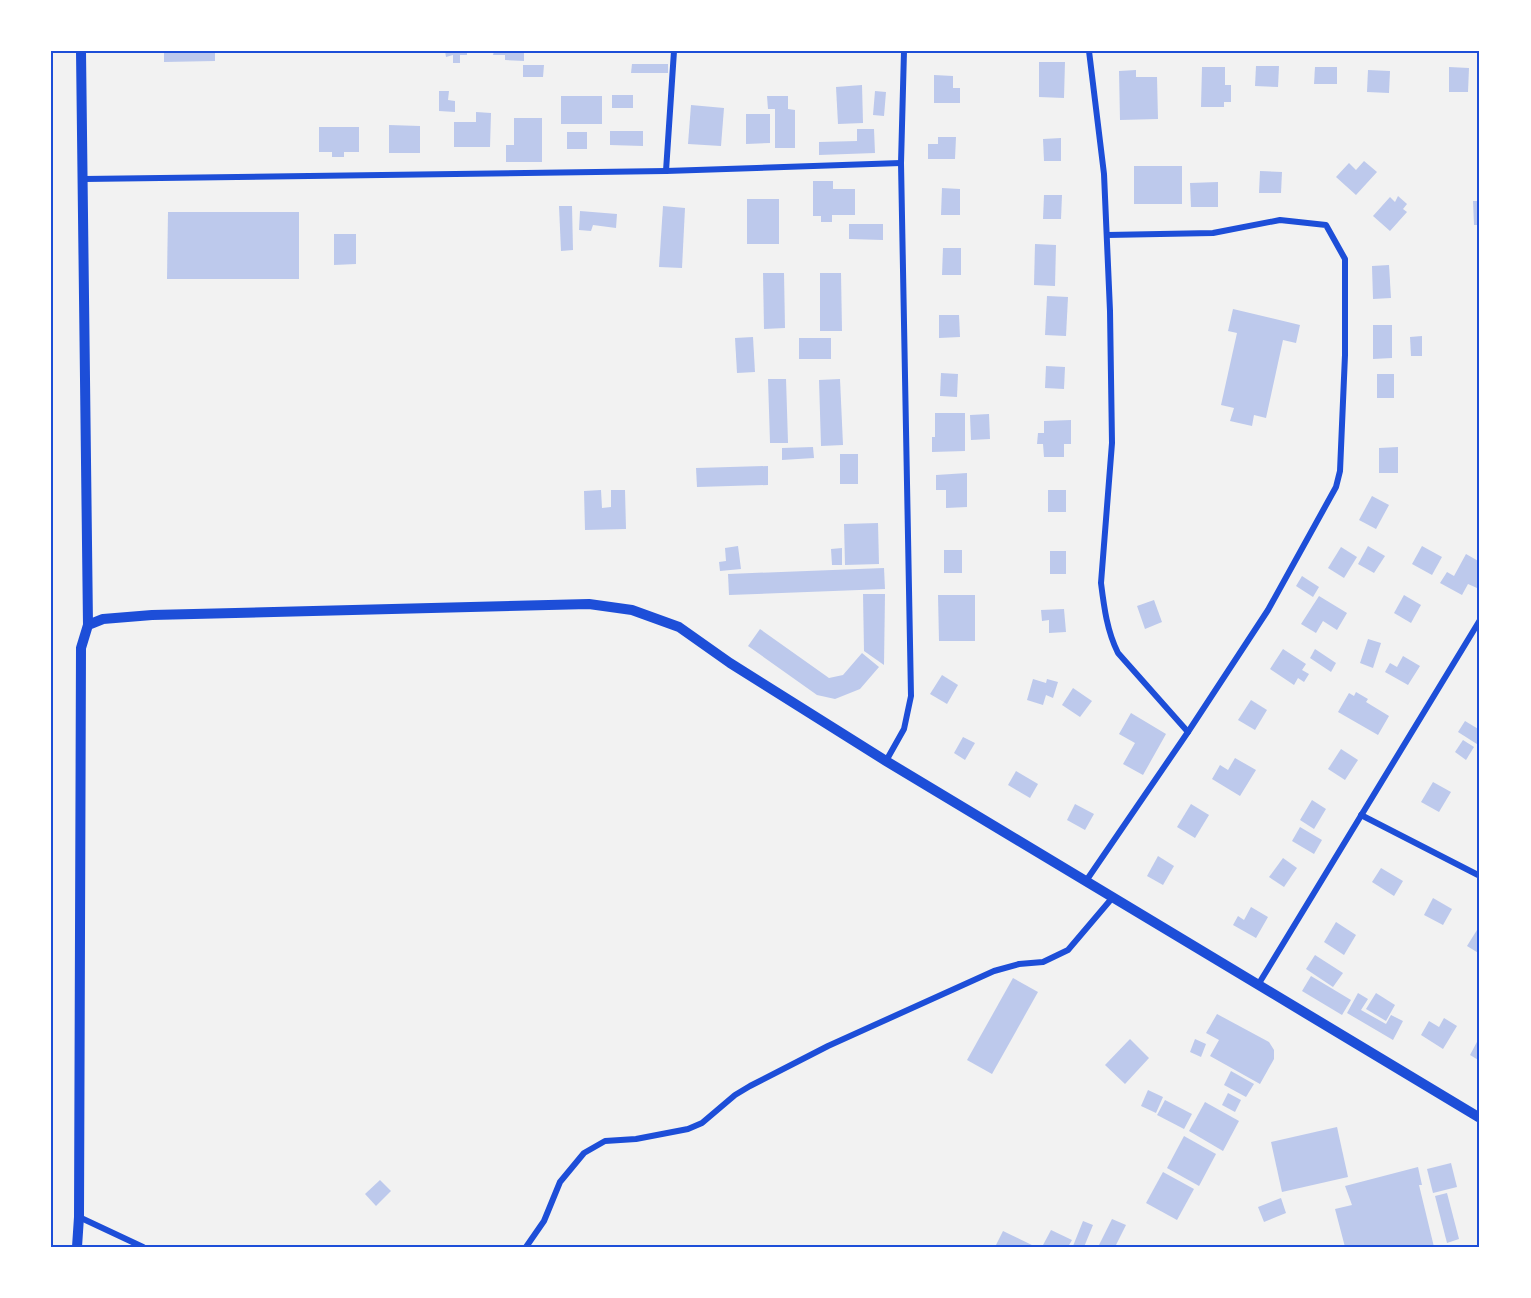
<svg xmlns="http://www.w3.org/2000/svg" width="1531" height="1298" font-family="'Noto Sans',sans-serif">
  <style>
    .building { fill: #bdc9ec }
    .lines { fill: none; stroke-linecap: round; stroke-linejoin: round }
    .minor { stroke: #1d4ed8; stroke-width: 6 }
    .tertiary { stroke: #1d4ed8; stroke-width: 10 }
    .neatline { fill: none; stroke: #1d4ed8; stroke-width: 2 }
  </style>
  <rect width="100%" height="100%" fill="#f2f2f2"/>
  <g class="building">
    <polygon points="164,51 215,51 215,61 164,62"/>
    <polygon points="445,51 467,51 467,55 460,55 460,63 453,63 453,55 446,57"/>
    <polygon points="494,51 524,51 524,61 505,60 505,55 493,55"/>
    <polygon points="1039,62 1065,62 1064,98 1039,97"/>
    <polygon points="632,64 668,64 668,73 631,73"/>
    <polygon points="523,65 544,65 543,77 523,77"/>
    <polygon points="1256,66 1279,66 1278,87 1255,86"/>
    <polygon points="1202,67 1225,67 1225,85 1231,85 1231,102 1224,102 1224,107 1201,107"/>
    <polygon points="1315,67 1337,67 1337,84 1314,84"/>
    <polygon points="1449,67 1469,68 1468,92 1449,92"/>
    <polygon points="1136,70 1136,77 1157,77 1158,119 1120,120 1119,71"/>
    <polygon points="1368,70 1390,71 1389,93 1367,92"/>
    <polygon points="934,75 953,76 953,88 960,88 960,103 934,103"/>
    <polygon points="862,85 863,123 838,124 836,87"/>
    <polygon points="439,91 449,91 448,100 455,101 455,112 439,111"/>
    <polygon points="875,91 886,92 884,116 873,115"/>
    <rect x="612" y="95" width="21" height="13"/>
    <rect x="561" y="96" width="41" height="28"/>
    <polygon points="767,96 788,96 788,109 795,110 795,148 775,148 775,109 768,109"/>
    <polygon points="691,105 724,108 721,146 688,144"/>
    <polygon points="476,112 491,113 490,147 454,147 454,122 476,122"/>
    <polygon points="746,114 770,114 770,143 746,144"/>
    <polygon points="514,118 542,118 542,162 506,162 506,145 514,145"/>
    <polygon points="389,125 420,126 420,153 389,153"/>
    <polygon points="319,127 359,127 359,152 344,152 344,157 332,157 332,152 319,152"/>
    <polygon points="857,129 874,129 875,153 819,155 819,142 857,141"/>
    <polygon points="610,131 643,131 643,146 610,145"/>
    <rect x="567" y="132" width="20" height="17"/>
    <polygon points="938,137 956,137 955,159 928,159 928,144 938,144"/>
    <polygon points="1061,138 1061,161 1044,161 1043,139"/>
    <polygon points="1364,161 1377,172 1356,195 1336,177 1349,163 1356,170"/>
    <rect x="1134" y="166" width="48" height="38"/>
    <polygon points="1260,171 1282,172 1281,193 1259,193"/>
    <polygon points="813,181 833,181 833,189 855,189 855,215 832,215 832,222 821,222 821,216 813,216"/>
    <polygon points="1218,182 1218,207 1191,207 1190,183"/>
    <polygon points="942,188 960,189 960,215 941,215"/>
    <polygon points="1044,195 1062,195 1061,219 1043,219"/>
    <polygon points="1398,196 1407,204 1403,209 1407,212 1390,231 1373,216 1390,197 1395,202"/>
    <rect x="747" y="199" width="32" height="45"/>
    <polygon points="1473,201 1480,201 1480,225 1474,225"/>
    <polygon points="559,206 572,206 573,250 561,251"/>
    <polygon points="663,206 685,208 682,268 659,267"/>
    <polygon points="580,211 617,214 616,228 593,225 591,231 579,230"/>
    <polygon points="168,212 299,212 299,279 167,279"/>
    <polygon points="849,224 883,224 883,240 849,239"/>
    <polygon points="334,234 356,234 356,264 334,265"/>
    <polygon points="1035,244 1056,245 1055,286 1034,285"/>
    <polygon points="943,248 961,248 961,275 942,275"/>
    <polygon points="1389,265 1391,298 1373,299 1372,266"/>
    <polygon points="763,273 784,273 785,328 764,329"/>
    <polygon points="820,273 841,273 842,331 820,331"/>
    <polygon points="1047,296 1068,297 1066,336 1045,335"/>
    <polygon points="1233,309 1300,325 1296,343 1283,340 1266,418 1254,415 1252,426 1230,421 1234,408 1221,405 1237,333 1228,331"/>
    <polygon points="939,315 959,315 960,337 939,338"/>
    <polygon points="1373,325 1392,325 1392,358 1373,359"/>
    <polygon points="1422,336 1422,356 1411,356 1410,337"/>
    <polygon points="753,337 755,372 737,373 735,338"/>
    <rect x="799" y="338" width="32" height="21"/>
    <polygon points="1046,366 1065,367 1064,389 1045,388"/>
    <polygon points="941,373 958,374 957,397 940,396"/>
    <rect x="1377" y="374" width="17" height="24"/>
    <polygon points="768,379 786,379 788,443 770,443"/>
    <polygon points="840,379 843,445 821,446 819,380"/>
    <polygon points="935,413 965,413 965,451 932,452 932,437 935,437"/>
    <polygon points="989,414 990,439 971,440 970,415"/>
    <polygon points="1071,420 1071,444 1064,444 1064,457 1044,457 1043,444 1037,444 1038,433 1044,433 1044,421"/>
    <polygon points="813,447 814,458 782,460 782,448"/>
    <polygon points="1398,447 1398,473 1379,473 1379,448"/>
    <rect x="840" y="454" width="18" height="30"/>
    <polygon points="768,466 768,485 697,487 696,468"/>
    <polygon points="967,473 967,507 946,508 946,490 936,490 936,475"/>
    <polygon points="601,490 602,508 611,507 611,490 625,490 626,529 585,530 584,491"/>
    <rect x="1048" y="490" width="18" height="22"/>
    <polygon points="1372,496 1389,505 1376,529 1359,520"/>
    <polygon points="878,523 879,564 845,565 844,524"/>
    <polygon points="738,546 741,569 720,571 719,562 726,561 725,548"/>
    <polygon points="1368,546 1385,556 1374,573 1358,564"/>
    <polygon points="1422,546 1442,557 1432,575 1412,564"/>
    <polygon points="1341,547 1357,557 1344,578 1328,568"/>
    <polygon points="842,548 842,565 832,565 831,549"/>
    <rect x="944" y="550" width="18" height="23"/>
    <rect x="1050" y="551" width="16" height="23"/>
    <polygon points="1466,554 1480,562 1480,583 1477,588 1468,584 1462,595 1440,583 1447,572 1454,576"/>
    <polygon points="884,568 885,589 729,595 728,574"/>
    <polygon points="1302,576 1319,587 1313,597 1296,586"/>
    <polygon points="863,594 885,594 884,665 864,651"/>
    <polygon points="938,595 975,595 975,641 939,641"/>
    <polygon points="1404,595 1421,605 1411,623 1394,613"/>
    <polygon points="1319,596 1347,613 1337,630 1323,621 1316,633 1301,624"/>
    <polygon points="1154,600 1162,622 1145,629 1137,606"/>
    <polygon points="1064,609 1066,632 1049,633 1049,620 1042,621 1041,610"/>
    <polygon points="760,629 829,678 843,675 862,653 879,667 860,689 835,699 817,695 748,646"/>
    <polygon points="1368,639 1381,643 1373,668 1360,663"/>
    <polygon points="1283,649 1306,664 1302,670 1309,674 1304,682 1298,678 1294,685 1270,669"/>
    <polygon points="1315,649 1336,663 1331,672 1310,658"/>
    <polygon points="1403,656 1420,666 1408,685 1385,672 1390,663 1397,667"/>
    <polygon points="942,675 958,685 947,704 930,694"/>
    <polygon points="1033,679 1046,683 1047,679 1058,682 1053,698 1046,695 1043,705 1027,700"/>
    <polygon points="1073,688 1092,701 1080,717 1062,705"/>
    <polygon points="1356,692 1368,699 1366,702 1389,716 1378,735 1338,712 1349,693 1354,696"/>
    <polygon points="1251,700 1267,710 1255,730 1238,720"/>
    <polygon points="1131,713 1166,734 1143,775 1123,764 1135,743 1119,734"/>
    <polygon points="1465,721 1480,730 1480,746 1458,732"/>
    <polygon points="963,737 975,743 965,760 954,753"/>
    <polygon points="1463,740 1474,747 1466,760 1455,752"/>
    <polygon points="1341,749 1358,760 1345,780 1328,769"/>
    <polygon points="1235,758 1256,770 1240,796 1212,779 1220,765 1228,770"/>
    <polygon points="1016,771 1038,784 1030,798 1008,785"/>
    <polygon points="1433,782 1451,792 1439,812 1421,802"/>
    <polygon points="1312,800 1326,809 1314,829 1300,820"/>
    <polygon points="1075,804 1094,814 1085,830 1067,820"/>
    <polygon points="1191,804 1209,815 1195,838 1177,827"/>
    <polygon points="1300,827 1322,840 1314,854 1292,841"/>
    <polygon points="1158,856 1174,866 1163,885 1147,876"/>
    <polygon points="1283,858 1297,868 1284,887 1269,877"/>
    <polygon points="1381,868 1403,881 1394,896 1372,882"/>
    <polygon points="1433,898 1452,909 1443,925 1424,915"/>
    <polygon points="1251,907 1268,917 1256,938 1233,925 1238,916 1244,920"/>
    <polygon points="1336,922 1356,935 1344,955 1324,942"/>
    <polygon points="1477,930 1480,932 1480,954 1467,946"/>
    <polygon points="1315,955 1343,973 1333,987 1306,969"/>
    <polygon points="1311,976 1351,1000 1342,1015 1302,991"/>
    <polygon points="1013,978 1038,992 992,1074 967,1060"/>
    <polygon points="1358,993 1368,999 1361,1010 1386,1024 1391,1015 1403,1021 1393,1040 1347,1013"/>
    <polygon points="1376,993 1395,1005 1386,1021 1366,1009"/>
    <polygon points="1217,1014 1269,1042 1274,1050 1274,1059 1260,1084 1210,1056 1219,1040 1206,1033"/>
    <polygon points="1444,1018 1457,1026 1443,1049 1421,1035 1429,1021 1439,1027"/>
    <polygon points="1130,1039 1149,1058 1125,1084 1105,1065"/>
    <polygon points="1195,1039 1206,1044 1201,1057 1190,1052"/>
    <polygon points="1478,1040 1480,1040 1480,1061 1470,1055"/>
    <polygon points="1231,1071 1254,1084 1246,1097 1224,1085"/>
    <polygon points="1148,1090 1163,1097 1156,1113 1141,1106"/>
    <polygon points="1228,1093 1241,1100 1235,1112 1222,1105"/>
    <polygon points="1165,1100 1192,1114 1184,1129 1157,1115"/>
    <polygon points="1205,1102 1239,1121 1223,1151 1189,1131"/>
    <polygon points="1337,1127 1348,1177 1282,1192 1271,1142"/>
    <polygon points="1184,1136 1216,1154 1199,1186 1167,1168"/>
    <polygon points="1451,1163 1457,1187 1433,1193 1427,1169"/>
    <polygon points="1418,1167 1422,1185 1419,1185 1434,1247 1345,1247 1335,1209 1352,1205 1345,1186"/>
    <polygon points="1163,1172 1194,1189 1177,1220 1146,1203"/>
    <polygon points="380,1180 391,1191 376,1206 365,1194"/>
    <polygon points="1447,1193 1459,1239 1447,1243 1435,1196"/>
    <polygon points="1281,1198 1286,1213 1264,1222 1258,1207"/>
    <polygon points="1112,1219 1126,1225 1115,1247 1098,1247"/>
    <polygon points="1083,1221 1093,1225 1084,1247 1076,1247 1073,1246"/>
    <polygon points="1051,1230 1072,1240 1068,1247 1042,1247"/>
    <polygon points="1003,1231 1036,1247 995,1247"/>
  </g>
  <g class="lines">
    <g class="minor">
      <path d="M1089,51L1104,174L1110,311L1112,443L1101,583C1104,607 1107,631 1118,653L1188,732"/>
      <polyline points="666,171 674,51"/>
      <polyline points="84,179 666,171 901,163"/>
      <polyline points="886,761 904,729 911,696 901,163 904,51"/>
      <polyline points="1361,815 1480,876"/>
      <polyline points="1086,881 1188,732 1268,610 1336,487 1340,471 1345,355 1345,259 1326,225 1280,220 1213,233 1107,235"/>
      <polyline points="1258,985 1480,620"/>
      <polyline points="79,1217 143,1247"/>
      <polyline points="526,1247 544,1221 560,1182 584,1153 605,1141 636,1139 688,1129 702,1123 735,1095 750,1086 828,1046 994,971 1019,964 1043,962 1068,950 1113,897"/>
    </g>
    <g class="tertiary">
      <polyline points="81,51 88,625"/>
      <polyline points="77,1247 79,1217 81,648 88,625 103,619 152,615 589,604 632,610 679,627 730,663 886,761 1480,1118"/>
    </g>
  </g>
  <rect width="1531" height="1298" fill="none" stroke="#ffffff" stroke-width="105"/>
  <rect x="52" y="52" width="1426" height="1194" class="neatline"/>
</svg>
